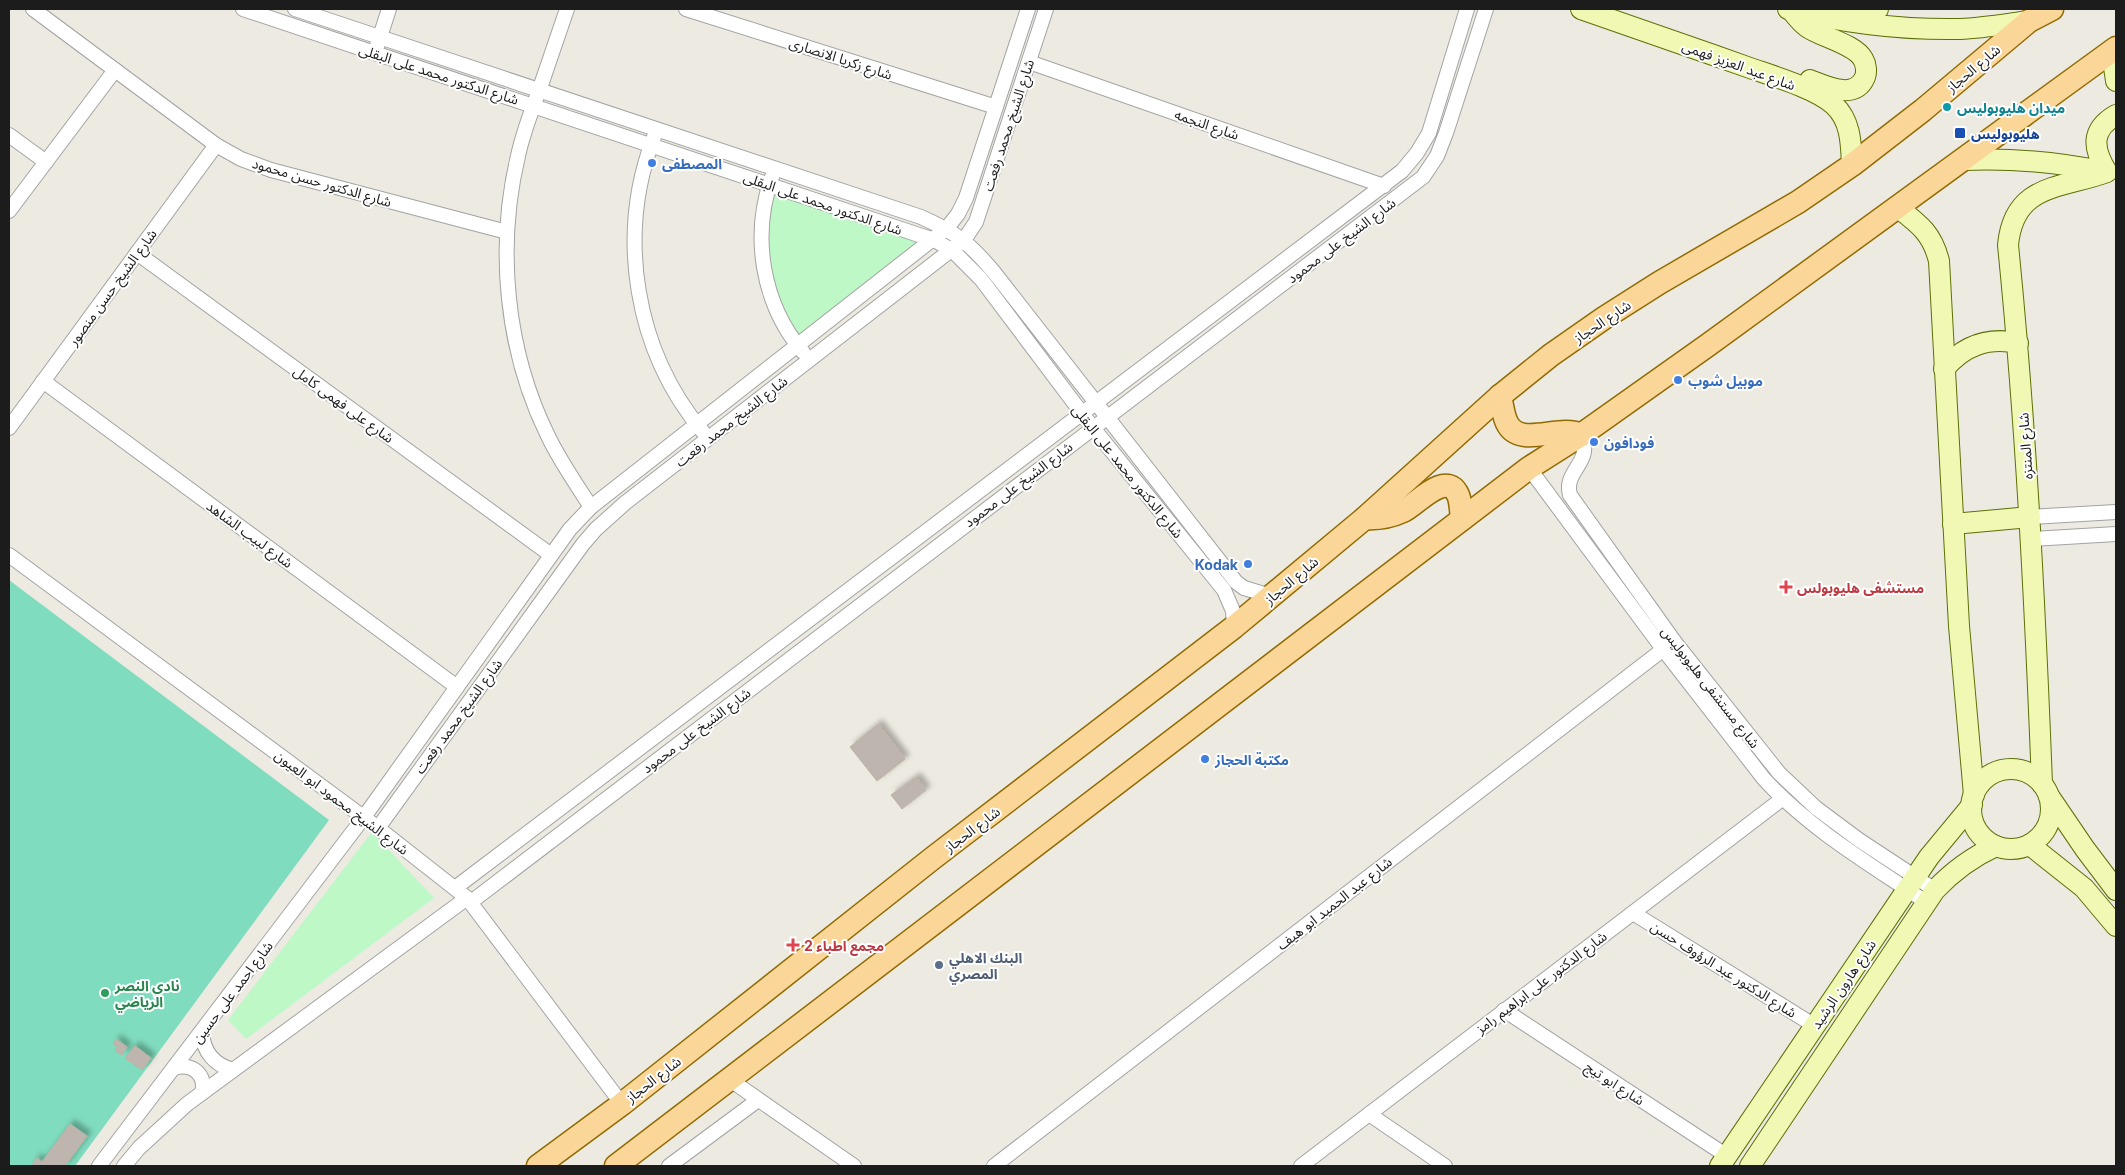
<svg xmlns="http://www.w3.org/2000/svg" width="2125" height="1175" font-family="Inter,'Noto Sans Arabic',sans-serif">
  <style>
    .park { fill: #bdf8c6 }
    .pitch { fill: #80dcbe }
    .building { fill: #beb6ae; stroke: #beb1a4; filter: url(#shadow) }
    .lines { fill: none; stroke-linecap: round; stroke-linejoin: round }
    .street-casing { stroke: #a3a3a3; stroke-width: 16 }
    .secondary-casing { stroke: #5d6f06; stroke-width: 22 }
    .primary-casing { stroke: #916b02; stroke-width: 25 }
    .street { stroke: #fff; stroke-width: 14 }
    .secondary { stroke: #f0f8b4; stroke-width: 20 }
    .primary { stroke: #fad799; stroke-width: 22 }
    .culture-dot { fill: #0f9aa8; stroke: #fff; stroke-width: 2 }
    .transit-dot { fill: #1a4fb4; stroke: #fff; stroke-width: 2 }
    .shop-dot { fill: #3f7fe0; stroke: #fff; stroke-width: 2 }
    .health-dot { fill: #e0444e; stroke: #fff; stroke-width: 2 }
    .service-dot { fill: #5c6f8a; stroke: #fff; stroke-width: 2 }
    .leisure-dot { fill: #2e9e5b; stroke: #fff; stroke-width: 2 }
    .labels { text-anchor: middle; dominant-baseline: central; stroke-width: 4; stroke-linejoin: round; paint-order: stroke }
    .street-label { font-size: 14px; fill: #1c1c1c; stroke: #fff }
    .culture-label { font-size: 14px; font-weight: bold; fill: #0d838f; stroke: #fff; text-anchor: start }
    .transit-label { font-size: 14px; font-weight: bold; fill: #164399; stroke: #fff; text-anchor: start }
    .shop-label { font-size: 14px; font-weight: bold; fill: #366cbe; stroke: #fff; text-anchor: start }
    .health-label { font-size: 14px; font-weight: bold; fill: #be3a42; stroke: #fff; text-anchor: start }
    .service-label { font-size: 14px; font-weight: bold; fill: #4e5e75; stroke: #fff; text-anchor: start }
    .leisure-label { font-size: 14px; font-weight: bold; fill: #27864d; stroke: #fff; text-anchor: start }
  </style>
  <defs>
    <filter id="shadow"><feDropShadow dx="4.5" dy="-4.5" stdDeviation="2.5" flood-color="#0004"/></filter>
  </defs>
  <rect width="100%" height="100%" fill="#edeae1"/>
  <g class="park">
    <polygon points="769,185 934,240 798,346 766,281"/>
    <polygon points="372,832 434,898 246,1039 228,1020"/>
  </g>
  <polygon class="pitch" points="9,580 329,820 75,1166 9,1166"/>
  <g class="building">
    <polygon points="878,724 905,759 877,781 850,747"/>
    <polygon points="916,777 926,790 902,809 891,795"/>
    <polygon points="116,1039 127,1047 122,1055 115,1050 118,1047 113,1044"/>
    <polygon points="135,1046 151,1058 142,1070 125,1058"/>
    <polygon points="70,1124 87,1136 65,1166 31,1166 37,1158 42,1162"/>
  </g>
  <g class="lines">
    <g class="street-casing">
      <g id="street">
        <polyline points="33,9 216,145 241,159 271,170 507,232"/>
        <polyline points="243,9 934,240 952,250 981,279 1093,428 1224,590 1233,611 1234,627"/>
        <path d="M295,9L921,217C957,233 968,242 993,271L1236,582L1244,588L1271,596"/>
        <path d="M567,9C558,35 549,61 540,88C532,110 523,132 518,156C496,248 506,351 548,436C560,461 576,484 591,507"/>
        <polyline points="686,9 996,107"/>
        <polyline points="377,46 389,9"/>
        <polyline points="1029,62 1384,186"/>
        <polyline points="9,135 46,162"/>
        <path d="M654,137C616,236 635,351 703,432"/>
        <path d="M772,177C751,236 762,304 803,352"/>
        <polyline points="9,211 115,70"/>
        <polyline points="137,253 551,555"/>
        <polyline points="43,381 457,687"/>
        <polyline points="9,428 216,145"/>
        <path d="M1581,435C1594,463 1563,470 1570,495L1674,641L1779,773L1816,808L1859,840L1935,890"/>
        <path d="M1529,468L1663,649L1764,779C1811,830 1870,864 1926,902"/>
        <polyline points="2030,517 2116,512"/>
        <polyline points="2032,539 2116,534"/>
        <polyline points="9,555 378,828 467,898 622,1104"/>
        <polyline points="378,828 583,544 596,529 625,503 964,240 976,222 1046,9"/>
        <polyline points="455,888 1402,171 1417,153 1429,133 1467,9"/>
        <polyline points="471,902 1423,177 1437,156 1446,133 1486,9"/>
        <polyline points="1633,913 1815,1026"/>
        <polyline points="1504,1010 1727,1156"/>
        <path d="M202,1032C203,1052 215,1065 233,1070"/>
        <path d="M174,1068C192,1062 207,1075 202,1093"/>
        <polyline points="729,1079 854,1166"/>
        <polyline points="1369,1114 1445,1166"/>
        <polyline points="99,1166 364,817 570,529 591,507 947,228 958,214 966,198 1028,9"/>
        <polyline points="124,1166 139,1148 187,1104 467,898"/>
        <polyline points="669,1166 758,1100"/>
        <polyline points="994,1166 1674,641"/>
        <polyline points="1301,1166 1782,799"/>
      </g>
    </g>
    <g class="secondary-casing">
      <g id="secondary">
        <path d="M1581,9C1638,29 1694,48 1750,68C1773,76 1817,89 1834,105C1851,121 1851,143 1852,165"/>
        <path d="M1788,9C1844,23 1902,30 1960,29C1983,28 2006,24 2029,21"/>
        <path d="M1791,10C1796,16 1800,22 1807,27C1821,37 1855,44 1863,59C1866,64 1867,72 1865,77C1855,101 1826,86 1810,80"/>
        <polyline points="1846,17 1878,9"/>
        <polyline points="2115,49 2114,67 2116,81"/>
        <path d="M1963,160C2012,158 2058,162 2105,172"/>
        <path d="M1897,207C1919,224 1932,233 1939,261L1959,626L1974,795"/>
        <path d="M1944,369C1964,345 1988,337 2018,343"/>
        <polyline points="1953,524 2030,517"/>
        <circle cx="2011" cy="809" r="40"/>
        <path d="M2042,784C2035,604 2026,424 2008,245C2014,183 2061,189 2107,172C2093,149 2090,130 2116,115"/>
        <polyline points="2049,796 2085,849 2116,890"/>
        <polyline points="2030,845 2084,888 2116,926"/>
        <polyline points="1720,1166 1929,857 1972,805"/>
        <path d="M1750,1166L1935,890C1953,871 1972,857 1996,846"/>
      </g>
    </g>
    <g class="primary-casing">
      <g id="primary">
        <path d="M1500,396C1502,404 1503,415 1507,423C1520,449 1559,424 1581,435"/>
        <path d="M1365,518C1379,519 1390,517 1403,511C1416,505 1445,471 1457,493C1461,499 1461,512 1462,519"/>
        <polyline points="538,1166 622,1104 933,858 1234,627 1365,518 1500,396 1551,355 1604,318 1659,283 1798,202 1852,165 1923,110 2029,21 2052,9"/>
        <polyline points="616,1166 1529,468 1581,435 1708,345 2116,48"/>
      </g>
    </g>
    <use href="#street" class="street"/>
    <use href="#secondary" class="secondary"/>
    <use href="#primary" class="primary"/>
  </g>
  <circle class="culture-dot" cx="1947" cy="107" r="5"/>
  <rect class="transit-dot" x="1954" y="127" width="12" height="12" rx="2.5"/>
  <g class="shop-dot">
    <circle cx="652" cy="163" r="5"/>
    <circle cx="1678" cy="380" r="5"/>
    <circle cx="1594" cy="442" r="5"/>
    <circle cx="1248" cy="564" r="5"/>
    <circle cx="1205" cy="759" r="5"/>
  </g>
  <g class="health-dot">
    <path d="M1783.5 579.5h5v5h5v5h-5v5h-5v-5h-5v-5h5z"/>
    <path d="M790.5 937.5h5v5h5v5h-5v5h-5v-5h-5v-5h5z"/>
  </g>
  <circle class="service-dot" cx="939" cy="965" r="5"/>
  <circle class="leisure-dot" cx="105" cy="993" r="5"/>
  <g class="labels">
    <g class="street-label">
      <text transform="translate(841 58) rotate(18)">شارع زكريا الانصارى</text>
      <text transform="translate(1739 65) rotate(20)">شارع عبد العزيز فهمى</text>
      <text transform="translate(1973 68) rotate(-40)">شارع الحجاز</text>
      <text transform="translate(439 74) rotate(18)">شارع الدكتور محمد على البقلى</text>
      <text transform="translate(1207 124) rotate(19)">شارع النجمه</text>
      <text transform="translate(1008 125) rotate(-72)">شارع الشيخ محمد رفعت</text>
      <text transform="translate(322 182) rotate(16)">شارع الدكتور حسن محمود</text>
      <text transform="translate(823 203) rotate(19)">شارع الدكتور محمد على البقلى</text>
      <text transform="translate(1341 240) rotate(-37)">شارع الشيخ على محمود</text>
      <text transform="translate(112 287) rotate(-54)">شارع الشيخ حسن منصور</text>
      <text transform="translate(1602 321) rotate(-34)">شارع الحجاز</text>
      <text transform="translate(344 404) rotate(36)">شارع على فهمى كامل</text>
      <text transform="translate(731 421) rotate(-38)">شارع الشيخ محمد رفعت</text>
      <text transform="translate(2025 446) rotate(-94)">شارع المنتزه</text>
      <text transform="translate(1128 471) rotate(51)">شارع الدكتور محمد على البقلى</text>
      <text transform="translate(1018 484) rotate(-37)">شارع الشيخ على محمود</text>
      <text transform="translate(250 534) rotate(36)">شارع لبيب الشاهد</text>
      <text transform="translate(1291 580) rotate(-40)">شارع الحجاز</text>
      <text transform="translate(1711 687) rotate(52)">شارع مستشفى هليوبوليس</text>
      <text transform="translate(458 716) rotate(-54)">شارع الشيخ محمد رفعت</text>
      <text transform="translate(696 730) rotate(-37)">شارع الشيخ على محمود</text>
      <text transform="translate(342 802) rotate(37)">شارع الشيخ محمود ابو العيون</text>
      <text transform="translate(972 829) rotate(-37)">شارع الحجاز</text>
      <text transform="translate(1334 903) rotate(-38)">شارع عبد الحميد ابو هيف</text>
      <text transform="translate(1724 969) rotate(32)">شارع الدكتور عبد الرؤوف حسن</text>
      <text transform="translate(1541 982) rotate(-37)">شارع الدكتور على ابراهيم رامز</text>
      <text transform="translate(1843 984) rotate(-56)">شارع هارون الرشيد</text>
      <text transform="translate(232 992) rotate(-53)">شارع احمد على حسين</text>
      <text transform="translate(653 1079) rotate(-38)">شارع الحجاز</text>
      <text transform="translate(1615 1083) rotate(33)">شارع ابو تيج</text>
    </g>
    <g class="culture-label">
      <text x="1957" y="107">ميدان هليوبوليس</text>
    </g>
    <g class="transit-label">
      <text x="1971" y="133">هليوبوليس</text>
    </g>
    <g class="shop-label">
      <text x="662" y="163">المصطفى</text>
      <text x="1688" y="380">موبيل شوب</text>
      <text x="1604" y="442">فودافون</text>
      <text x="1238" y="564" text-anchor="end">Kodak</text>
      <text x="1215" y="759">مكتبة الحجاز</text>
    </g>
    <g class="health-label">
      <text x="1797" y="587">مستشفى هليوبولس</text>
      <text x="804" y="945">مجمع اطباء 2</text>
    </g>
    <g class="service-label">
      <text x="949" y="957">البنك الاهلي<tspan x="949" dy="16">المصري</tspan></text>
    </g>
    <g class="leisure-label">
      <text x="115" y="985">نادي النصر<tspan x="115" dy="16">الرياضي</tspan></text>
    </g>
  </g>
  <rect width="2125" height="1175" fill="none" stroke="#1c1c1c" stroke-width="20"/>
</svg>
